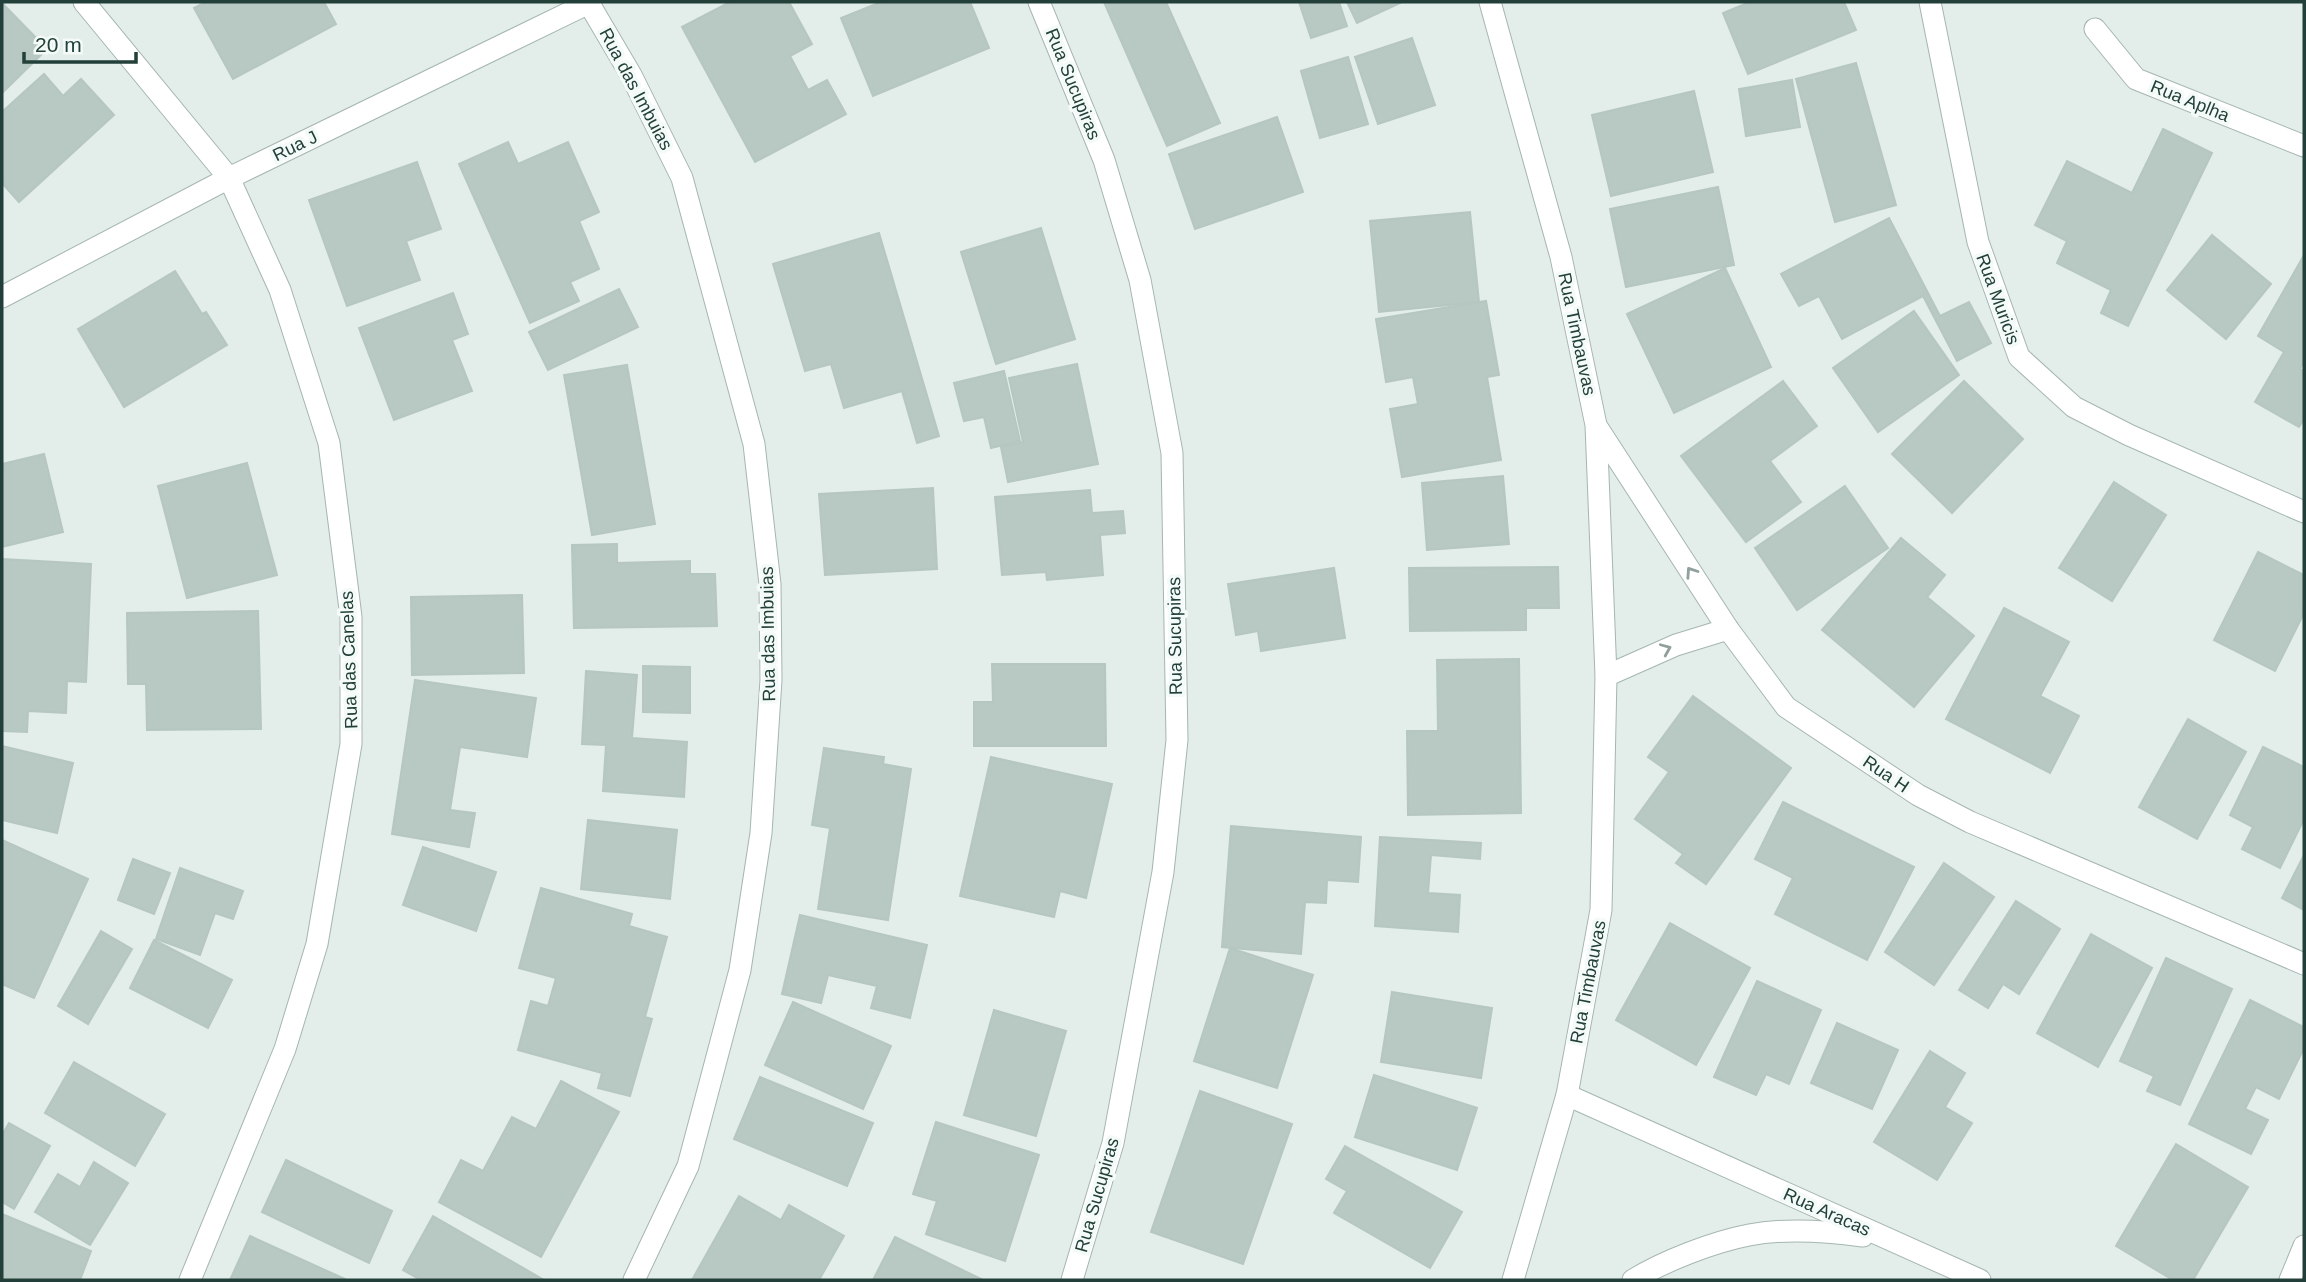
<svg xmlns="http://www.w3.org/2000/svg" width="2306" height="1282" font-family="Arial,sans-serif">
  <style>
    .building { fill: #b8c8c2; stroke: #b5c7c0; stroke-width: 2 }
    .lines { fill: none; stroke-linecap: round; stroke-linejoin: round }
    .minor-casing { stroke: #a5b6b1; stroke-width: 23 }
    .minor { stroke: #fff; stroke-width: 21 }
    .oneway { stroke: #90a09c }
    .labels { text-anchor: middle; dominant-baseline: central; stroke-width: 7; stroke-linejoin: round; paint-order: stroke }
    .street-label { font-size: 18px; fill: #224039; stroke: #f4faf7 }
  </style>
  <rect width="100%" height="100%" fill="#e3ede9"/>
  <g class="building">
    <polygon points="206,2 324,2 336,24 233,79 194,8"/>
    <polygon points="730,2 789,2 812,44 790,56 808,90 827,80 846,114 755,162 682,27"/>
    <polygon points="881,2 970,2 989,48 873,96 841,18"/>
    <polygon points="1104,2 1166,2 1220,123 1167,146"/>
    <polygon points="1299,2 1339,2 1347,26 1311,38"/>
    <polygon points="1347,2 1402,2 1357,23"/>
    <polygon points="1750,2 1844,2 1856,30 1748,74 1723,13"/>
    <polygon points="2,3 47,49 2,93"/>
    <polygon points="1412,38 1435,105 1378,124 1355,57"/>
    <polygon points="1348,57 1368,124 1320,138 1301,71"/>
    <polygon points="1856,63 1896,205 1835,222 1796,79"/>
    <polygon points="44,74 63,96 81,79 114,115 19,202 2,183 2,112"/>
    <polygon points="1792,80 1800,127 1746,136 1739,89"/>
    <polygon points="1694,91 1713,172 1611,196 1592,115"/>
    <polygon points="1277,117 1303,192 1195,229 1169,154"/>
    <polygon points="2163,129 2212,153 2128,326 2101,313 2111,290 2057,263 2067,241 2035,225 2067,161 2132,193"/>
    <polygon points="508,142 518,164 568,142 599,212 579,221 599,269 570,282 579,301 530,323 459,164"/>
    <polygon points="417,162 441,229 406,241 420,280 347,306 309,200"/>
    <polygon points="1718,187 1734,265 1626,287 1610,209"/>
    <polygon points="1470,212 1479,302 1379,312 1370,221"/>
    <polygon points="1889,218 1940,316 1969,302 1991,343 1957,361 1923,296 1842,339 1819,296 1799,306 1781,274"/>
    <polygon points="1041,228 1075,339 996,364 961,252"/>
    <polygon points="879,233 939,436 917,443 902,391 844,408 831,364 805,371 773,264"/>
    <polygon points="2212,235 2271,284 2226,339 2167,290"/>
    <polygon points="2304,255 2304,361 2300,369 2304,371 2304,419 2299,427 2255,402 2284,352 2258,336"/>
    <polygon points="1725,268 1771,367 1674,413 1627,314"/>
    <polygon points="175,271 202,314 206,312 227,345 124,407 78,329"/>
    <polygon points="619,289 638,327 548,370 529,332"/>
    <polygon points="453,293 468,334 452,340 472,391 394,420 359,328"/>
    <polygon points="1486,301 1499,375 1487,377 1501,460 1402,477 1390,409 1418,404 1413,377 1386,382 1376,319"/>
    <polygon points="1914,311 1959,375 1878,432 1833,368"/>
    <polygon points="1077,364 1098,464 1008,482 1001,447 1023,442 1009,378"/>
    <polygon points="627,365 655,524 592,535 564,375"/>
    <polygon points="1004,371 1020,441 991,448 984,417 964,421 954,383"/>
    <polygon points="1783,381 1817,426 1770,461 1801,502 1746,542 1681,456"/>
    <polygon points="1964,381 2023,439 1952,513 1892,454"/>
    <polygon points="44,454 63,532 2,547 2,464"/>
    <polygon points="247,463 277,575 187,598 158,486"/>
    <polygon points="1503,476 1509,544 1427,550 1422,483"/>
    <polygon points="2114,482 2166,515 2112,601 2059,568"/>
    <polygon points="1845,486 1888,548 1797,610 1755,548"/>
    <polygon points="933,488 937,569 825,575 819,494"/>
    <polygon points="1090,490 1092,513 1123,511 1125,533 1100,535 1103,575 1047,580 1046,572 1002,575 995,497"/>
    <polygon points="1901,538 1945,575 1927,597 1974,636 1914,707 1822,630"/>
    <polygon points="617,544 617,563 690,561 690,574 715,574 717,626 574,628 572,545"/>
    <polygon points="2258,552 2304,575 2304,613 2275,671 2214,640"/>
    <polygon points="2,559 91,564 86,682 67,681 66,713 28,711 27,732 2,731"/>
    <polygon points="1558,567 1559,608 1526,608 1526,630 1410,631 1409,568"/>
    <polygon points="1334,568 1345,638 1261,651 1258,631 1236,635 1228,584"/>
    <polygon points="522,595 524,673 412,675 411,597"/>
    <polygon points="2004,608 2069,642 2040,696 2079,716 2050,773 1946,719"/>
    <polygon points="258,611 261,729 147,730 146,684 128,684 127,613"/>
    <polygon points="1519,659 1521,813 1408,815 1407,731 1438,731 1437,660"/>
    <polygon points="992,664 1105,664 1106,746 974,746 974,702 993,702"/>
    <polygon points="643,666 690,667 690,713 643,712"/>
    <polygon points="586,671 637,675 632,738 687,742 684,797 603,791 606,745 582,744"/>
    <polygon points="415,680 536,698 527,757 460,747 450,810 475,813 469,847 392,834"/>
    <polygon points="1693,696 1791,768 1706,884 1676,863 1683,854 1635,819 1669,772 1648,757"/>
    <polygon points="2188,719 2246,752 2197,839 2139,807"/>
    <polygon points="2,746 73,763 57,833 2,820"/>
    <polygon points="2263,747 2304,767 2304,819 2280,868 2242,849 2253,827 2230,815"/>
    <polygon points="824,748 884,757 883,764 911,769 888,920 818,909 830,828 812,825"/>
    <polygon points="991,757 1112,784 1086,898 1060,891 1054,917 960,896"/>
    <polygon points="1783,802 1914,867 1867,960 1775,914 1793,878 1755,859"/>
    <polygon points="588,820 677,830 670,899 581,889"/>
    <polygon points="1231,826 1361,837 1358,882 1327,880 1326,903 1305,902 1301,954 1222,947"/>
    <polygon points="1380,837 1481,843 1480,859 1431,855 1428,893 1460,895 1458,932 1375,926"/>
    <polygon points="2,840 88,879 34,998 2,984"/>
    <polygon points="423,847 496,872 476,931 403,905"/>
    <polygon points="2304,855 2304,910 2282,898"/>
    <polygon points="133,859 170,873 154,914 118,900"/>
    <polygon points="1944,863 1994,897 1934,985 1885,952"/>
    <polygon points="180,868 243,891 233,919 215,913 200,955 156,939"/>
    <polygon points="541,888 632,914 629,926 667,937 645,1017 652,1019 630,1096 598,1088 602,1073 518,1050 531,1001 548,1006 556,978 519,968"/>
    <polygon points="2016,901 2060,929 2019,994 2003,984 1988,1008 1959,990"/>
    <polygon points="800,915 927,945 910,1018 871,1008 877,986 828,975 821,1003 782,994"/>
    <polygon points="1670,923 1750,968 1696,1065 1616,1020"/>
    <polygon points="101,931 132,949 88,1024 58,1006"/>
    <polygon points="2091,934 2152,968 2098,1067 2037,1033"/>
    <polygon points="154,940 232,980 208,1028 130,988"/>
    <polygon points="1230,948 1313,975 1277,1088 1194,1061"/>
    <polygon points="2166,958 2232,989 2180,1105 2147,1091 2154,1076 2120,1061"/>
    <polygon points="1757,981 1821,1010 1789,1084 1766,1074 1756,1095 1714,1077"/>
    <polygon points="1392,992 1492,1008 1481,1078 1381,1062"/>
    <polygon points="2250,1000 2304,1027 2304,1048 2279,1099 2256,1087 2245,1109 2268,1120 2251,1154 2189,1124"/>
    <polygon points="793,1002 891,1046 863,1109 765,1065"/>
    <polygon points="994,1010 1066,1031 1036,1136 964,1115"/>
    <polygon points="1837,1023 1898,1050 1872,1109 1811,1083"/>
    <polygon points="1930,1051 1965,1073 1945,1107 1972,1123 1937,1180 1874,1142"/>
    <polygon points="74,1062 165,1114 135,1166 45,1113"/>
    <polygon points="1374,1075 1477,1108 1457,1170 1355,1137"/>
    <polygon points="760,1077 873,1123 847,1186 734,1139"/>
    <polygon points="561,1081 619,1112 541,1257 439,1202 461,1160 483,1171 512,1117 536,1129"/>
    <polygon points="1200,1091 1292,1124 1243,1264 1151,1232"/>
    <polygon points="936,1122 1039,1155 1005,1261 926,1234 937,1201 913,1194"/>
    <polygon points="9,1123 50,1146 14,1209 2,1202 2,1135"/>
    <polygon points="2176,1144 2248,1187 2193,1280 2173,1280 2116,1246"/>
    <polygon points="1345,1146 1462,1212 1430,1268 1334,1213 1347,1191 1326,1179"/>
    <polygon points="286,1160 392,1211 369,1263 262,1212"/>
    <polygon points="94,1162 128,1183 90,1245 35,1212 58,1174 80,1187"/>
    <polygon points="739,1196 781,1220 789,1205 844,1236 819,1280 692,1280"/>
    <polygon points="2,1214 91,1251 80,1280 2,1280"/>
    <polygon points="433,1216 544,1280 421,1280 403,1270"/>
    <polygon points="250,1236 347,1280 230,1280"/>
    <polygon points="895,1237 983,1280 873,1280"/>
  </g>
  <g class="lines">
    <g class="minor-casing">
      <g id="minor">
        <polyline points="84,2 229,178 280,290 329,443 351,617 351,744 317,944 285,1049 190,1280"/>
        <polyline points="588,2 631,75 682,178 754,444 770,584 771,680 761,833 740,970 688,1166 634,1280"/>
        <polyline points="1039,2 1104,160 1140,280 1172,453 1177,740 1163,872 1113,1143 1072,1280"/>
        <polyline points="1490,2 1561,257 1596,425 1606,676 1601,910 1567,1095 1513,1280"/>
        <polyline points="1930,2 1978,242 2019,357 2074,407 2129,435 2304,512"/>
        <polyline points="2095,29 2136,79 2304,146"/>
        <polyline points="2,297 229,178 591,2"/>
        <polyline points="1597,427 1728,629 1786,707 1918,795 1970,822 2304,964"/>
        <polyline points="1606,676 1676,645 1728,629"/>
        <polyline points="1567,1095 1980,1280"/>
        <path d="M1633,1280C1664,1261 1713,1242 1749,1235C1785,1228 1827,1231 1863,1236"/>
        <polyline points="2290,1280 2304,1246"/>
      </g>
    </g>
    <use href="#minor" class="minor"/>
  </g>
  <defs><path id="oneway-chevron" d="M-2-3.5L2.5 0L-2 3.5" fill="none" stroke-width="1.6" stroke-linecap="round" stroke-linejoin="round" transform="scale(1.75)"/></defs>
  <g class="oneway">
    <use href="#oneway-chevron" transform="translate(1691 572) rotate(-124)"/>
    <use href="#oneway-chevron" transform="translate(1666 649) rotate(-23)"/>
  </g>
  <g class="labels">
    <g class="street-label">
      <text transform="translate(1073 84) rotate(68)">Rua Sucupiras</text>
      <text transform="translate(636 89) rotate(62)">Rua das Imbuias</text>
      <text transform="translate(2190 101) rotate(22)">Rua Aplha</text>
      <text transform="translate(295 146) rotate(-26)">Rua J</text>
      <text transform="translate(1998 299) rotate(70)">Rua Muricis</text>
      <text transform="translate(1577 334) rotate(78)">Rua Timbauvas</text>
      <text transform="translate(768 634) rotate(-91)">Rua das Imbuias</text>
      <text transform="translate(1175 636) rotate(-91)">Rua Sucupiras</text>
      <text transform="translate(349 660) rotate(-92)">Rua das Canelas</text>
      <text transform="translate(1886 774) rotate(34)">Rua H</text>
      <text transform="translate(1588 982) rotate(-79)">Rua Timbauvas</text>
      <text transform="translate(1097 1195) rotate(-74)">Rua Sucupiras</text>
      <text transform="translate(1827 1212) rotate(24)">Rua Aracas</text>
    </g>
  </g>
  <rect width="2306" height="1282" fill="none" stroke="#224039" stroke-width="7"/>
  <path d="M24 52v10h112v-10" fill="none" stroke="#224039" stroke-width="3.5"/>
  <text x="35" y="52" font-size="21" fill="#224039" stroke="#f4faf7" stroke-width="5" paint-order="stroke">20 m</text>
</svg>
